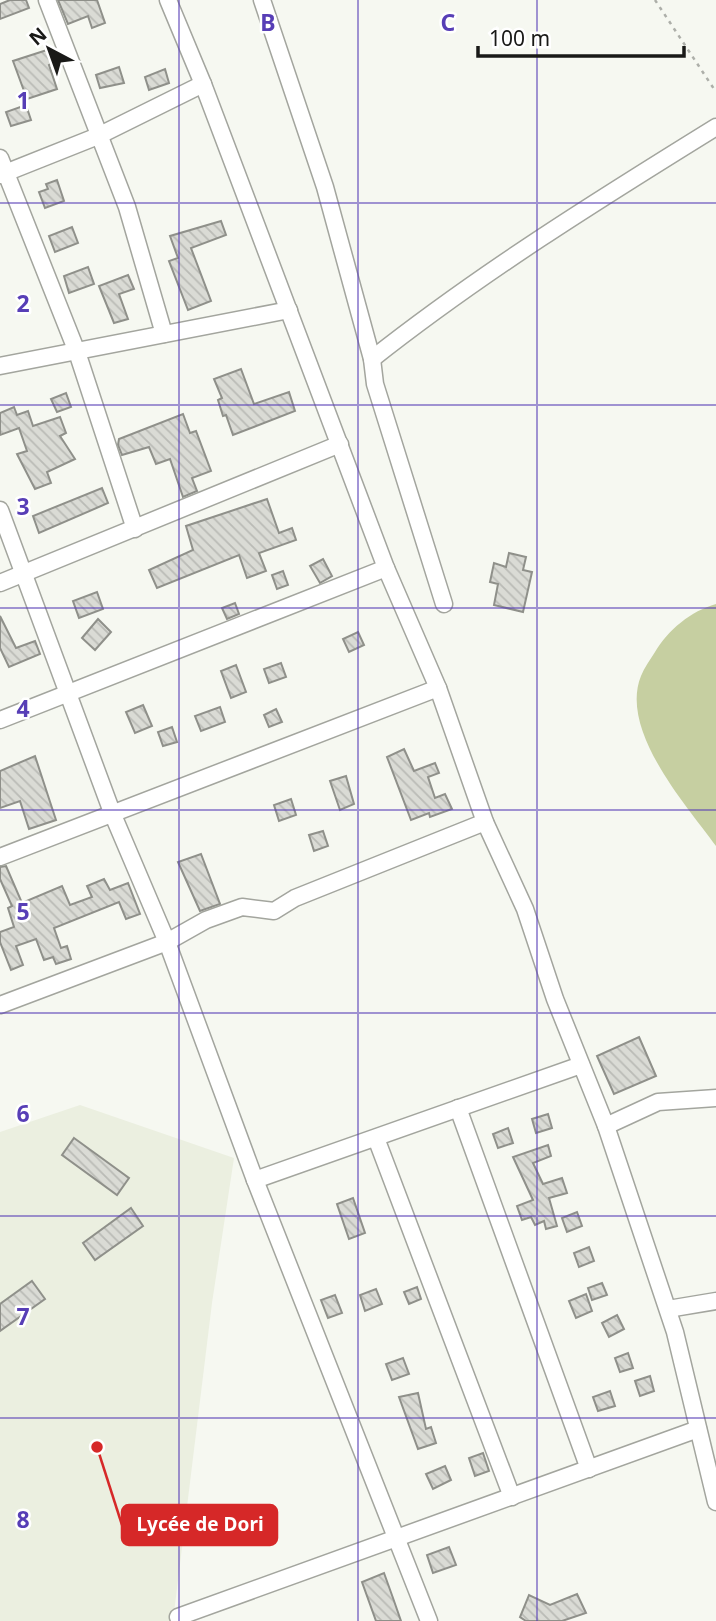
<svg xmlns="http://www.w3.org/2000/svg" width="716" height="1621" font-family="'Noto Sans',sans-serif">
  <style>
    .built { fill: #ebefe0 }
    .park { fill: #c6cfa1 }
    .building { fill: url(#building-back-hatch); stroke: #8f908a; stroke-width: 2 }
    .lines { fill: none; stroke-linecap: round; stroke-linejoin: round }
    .minor-casing { stroke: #a3a59e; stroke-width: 19 }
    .path { stroke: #adafa9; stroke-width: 2.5; stroke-dasharray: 3.5 5; stroke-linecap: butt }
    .minor { stroke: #fff; stroke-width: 16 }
    .grid { fill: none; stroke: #573eb6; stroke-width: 2; stroke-opacity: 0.55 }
    .grid-label { font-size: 23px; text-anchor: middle; font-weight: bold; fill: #573eb6; stroke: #fff; stroke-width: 5; stroke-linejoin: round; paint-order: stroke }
    .leader { fill: none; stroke: #d62828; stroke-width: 2.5 }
    .callout-dot { fill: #d62828; stroke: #fff; stroke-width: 2.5 }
    .callout { fill: #d62828; stroke: #d62828; stroke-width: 2.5 }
    .callout-label { font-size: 19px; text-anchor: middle; font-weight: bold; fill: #fff }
  </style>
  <defs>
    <pattern id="building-back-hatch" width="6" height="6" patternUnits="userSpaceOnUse" patternTransform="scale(1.75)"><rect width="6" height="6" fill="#dadbd5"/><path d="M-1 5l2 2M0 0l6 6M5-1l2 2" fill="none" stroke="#babbb6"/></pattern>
  </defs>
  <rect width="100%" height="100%" fill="#f6f8f1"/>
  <polygon class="built" points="80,1105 234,1158 212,1303 173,1621 0,1621 0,1132"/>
  <path class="park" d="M716,604V846C686,805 619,730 641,676C644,668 650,660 655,652C668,630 691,611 716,604Z"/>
  <g class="building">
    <polygon points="10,0 26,0 29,8 0,19 0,4"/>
    <polygon points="58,0 97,0 105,23 92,28 88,16 68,24"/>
    <polygon points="50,49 55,62 49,65 57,89 27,99 13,61"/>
    <polygon points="119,67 124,83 100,88 96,75"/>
    <polygon points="165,69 169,83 149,90 145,77"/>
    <polygon points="26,105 31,120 11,126 6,112"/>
    <polygon points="57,180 64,201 45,208 39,192 48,189 46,184"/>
    <polygon points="221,221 226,235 191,248 211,301 188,310 169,261 178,258 170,236"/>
    <polygon points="72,227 78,243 55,252 49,236"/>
    <polygon points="88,267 94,284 69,293 64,276"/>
    <polygon points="128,275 134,289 119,294 128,319 114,323 99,286"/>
    <polygon points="241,369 254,404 289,392 295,411 233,435 226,415 223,416 218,400 222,398 214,379"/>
    <polygon points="66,393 71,407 57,412 51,399"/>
    <polygon points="14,407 17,415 28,411 33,426 60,417 66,433 60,436 75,459 47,472 51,483 35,489 17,454 27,451 19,428 0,435 0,413"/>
    <polygon points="183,414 190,433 196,431 211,471 192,478 197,491 183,497 170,459 156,464 149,447 122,455 118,445 119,439"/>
    <polygon points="102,488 108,503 39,533 33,516"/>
    <polygon points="267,499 279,533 292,528 296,540 259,553 266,571 247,578 239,555 157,588 149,570 193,550 186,526"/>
    <polygon points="509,553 526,557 523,570 532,572 523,612 494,605 498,584 490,582 494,563 506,567"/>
    <polygon points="323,559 332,576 320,583 310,566"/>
    <polygon points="283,571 288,585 277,589 272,575"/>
    <polygon points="97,592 103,609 79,618 73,601"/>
    <polygon points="235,603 239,614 227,619 222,608"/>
    <polygon points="0,616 16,648 35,641 40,654 9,667 0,648"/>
    <polygon points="98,619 111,632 95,650 82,638"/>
    <polygon points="358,632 364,645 349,652 343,639"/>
    <polygon points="281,663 286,677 269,683 264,669"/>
    <polygon points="236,665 246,692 231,698 221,671"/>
    <polygon points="143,705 152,726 135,733 126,712"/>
    <polygon points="220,707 225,722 201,731 195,716"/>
    <polygon points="276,709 282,722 269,727 264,715"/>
    <polygon points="172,727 177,742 163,746 158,732"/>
    <polygon points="404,749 414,771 435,763 439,773 428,777 435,798 445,794 452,809 430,817 429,813 411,820 387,757"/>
    <polygon points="35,756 56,820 29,829 20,801 0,808 0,771"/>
    <polygon points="346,776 354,804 340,810 330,781"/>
    <polygon points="291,799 296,815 279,821 274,805"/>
    <polygon points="323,831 328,846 314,851 309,835"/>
    <polygon points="201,854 220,904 200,911 178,862"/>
    <polygon points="6,866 22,903 62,886 70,905 92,897 87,886 104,879 110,890 128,883 140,914 126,919 119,902 54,928 61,948 67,946 71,959 56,964 53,957 44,960 36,939 16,946 23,965 11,970 0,942 0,932 14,927 8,908 12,906 0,879 0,867"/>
    <polygon points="639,1037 656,1076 614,1094 597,1056"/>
    <polygon points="548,1114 552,1128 536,1133 532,1119"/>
    <polygon points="508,1128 513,1143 498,1148 493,1134"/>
    <polygon points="74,1138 129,1178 117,1195 62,1155"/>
    <polygon points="548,1145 551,1156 533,1163 543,1184 562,1178 567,1193 549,1198 557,1226 546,1229 544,1221 535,1225 531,1217 522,1220 517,1206 533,1200 513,1157"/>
    <polygon points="353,1198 365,1233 349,1239 337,1204"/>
    <polygon points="131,1208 143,1226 95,1260 83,1243"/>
    <polygon points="577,1212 582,1226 567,1232 562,1218"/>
    <polygon points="589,1247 594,1261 579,1267 574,1253"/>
    <polygon points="32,1281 45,1299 0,1331 0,1304"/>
    <polygon points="602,1283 607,1295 592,1300 588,1288"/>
    <polygon points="417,1287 421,1299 409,1304 404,1292"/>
    <polygon points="376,1289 382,1304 365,1311 360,1295"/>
    <polygon points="586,1294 592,1311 576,1318 569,1301"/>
    <polygon points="335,1295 342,1313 328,1318 321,1300"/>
    <polygon points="617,1315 624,1329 609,1337 602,1323"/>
    <polygon points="628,1353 633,1368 620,1372 615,1358"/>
    <polygon points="403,1358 409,1374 392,1380 386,1364"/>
    <polygon points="650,1376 654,1391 640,1396 635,1381"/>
    <polygon points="610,1391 615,1406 598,1411 593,1397"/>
    <polygon points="418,1393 426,1429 431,1427 436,1443 418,1449 399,1397"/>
    <polygon points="483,1453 489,1471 475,1476 469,1458"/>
    <polygon points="445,1466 451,1480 433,1489 426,1474"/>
    <polygon points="449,1547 456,1565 433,1573 427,1555"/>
    <polygon points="384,1573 393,1598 401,1621 376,1621 362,1582"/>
    <polygon points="577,1594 586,1613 562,1621 526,1621 520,1617 529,1595 550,1605"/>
  </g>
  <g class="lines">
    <g class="minor-casing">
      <g id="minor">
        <polyline points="47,0 127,207 164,334"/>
        <polyline points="168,0 203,84 386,568 438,688 485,822 525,909 555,999 606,1126 675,1332 716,1502"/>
        <polyline points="262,0 325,187 372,359 375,384 444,604"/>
        <polyline points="0,158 77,352 135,529"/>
        <polyline points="0,175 98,136 203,84"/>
        <path d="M372,359C481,273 598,200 716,127"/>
        <polyline points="0,366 289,310"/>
        <polyline points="0,510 113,815 167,942 255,1180 429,1621"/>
        <polyline points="0,583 340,444"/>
        <polyline points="0,720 386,568"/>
        <polyline points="0,857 438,688"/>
        <polyline points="0,1005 167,942 206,920 242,907 274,911 295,898 485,822"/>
        <polyline points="458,1108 589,1469"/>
        <polyline points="606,1126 658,1102 716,1098"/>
        <polyline points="376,1138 512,1497"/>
        <polyline points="255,1180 581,1065"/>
        <polyline points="668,1309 716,1301"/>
        <polyline points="180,1621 178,1617 698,1429"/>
      </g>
    </g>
    <polyline class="path" points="655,0 716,92"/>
    <use href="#minor" class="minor"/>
  </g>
  <path class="grid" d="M179,0V1621M358,0V1621M537,0V1621M0,203H716M0,405H716M0,608H716M0,810H716M0,1013H716M0,1216H716M0,1418H716"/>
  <g class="grid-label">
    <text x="268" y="31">B</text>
    <text x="448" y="31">C</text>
    <text x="23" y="109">1</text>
    <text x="23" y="312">2</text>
    <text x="23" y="515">3</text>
    <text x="23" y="717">4</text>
    <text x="23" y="920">5</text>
    <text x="23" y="1122">6</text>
    <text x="23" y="1325">7</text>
    <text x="23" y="1528">8</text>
  </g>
  <path class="leader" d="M97 1447L122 1525"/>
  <circle class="callout-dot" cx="97" cy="1447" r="7"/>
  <rect class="callout" x="122" y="1505" width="155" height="40" rx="7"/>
  <g class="callout-label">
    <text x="200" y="1531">Lycée de Dori</text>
  </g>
  <g transform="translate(49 49) rotate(319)" stroke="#ffffff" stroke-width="5" paint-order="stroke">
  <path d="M0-5L12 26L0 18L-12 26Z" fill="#191917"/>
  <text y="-10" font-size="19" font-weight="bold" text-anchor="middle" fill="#191917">N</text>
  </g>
  <path d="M478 46v10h206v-10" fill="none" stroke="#191917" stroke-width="3.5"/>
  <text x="489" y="46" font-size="21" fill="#191917" stroke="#ffffff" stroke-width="5" paint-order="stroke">100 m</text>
</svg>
